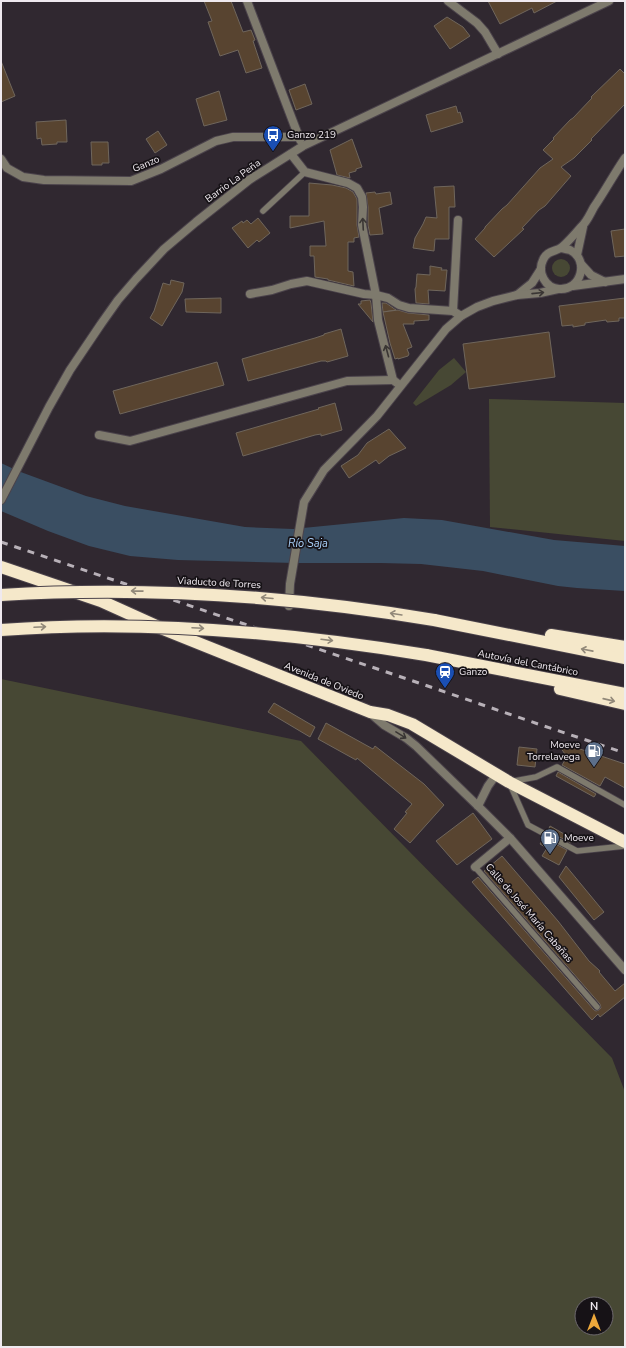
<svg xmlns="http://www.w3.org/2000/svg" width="626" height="1348" font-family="'Nunito Sans',sans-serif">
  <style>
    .green { fill: #474834; fill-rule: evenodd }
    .water { fill: #3a4e62 }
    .building { fill: #584430; stroke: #6f665c }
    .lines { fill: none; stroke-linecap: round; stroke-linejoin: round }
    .lane-casing { stroke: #4b434b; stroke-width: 7 }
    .street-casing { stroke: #4b434b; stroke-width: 10 }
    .highway-casing { stroke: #4b434b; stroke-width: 14 }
    .lane { stroke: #7e7a6d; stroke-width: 5.5 }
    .street { stroke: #7e7a6d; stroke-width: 8 }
    .highway { stroke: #f5e8ca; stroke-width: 12 }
    .rail { stroke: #b8b1b8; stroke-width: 3; stroke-dasharray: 7 7; stroke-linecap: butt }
    .highway-bridge-casing { stroke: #4b434b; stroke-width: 14; stroke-linecap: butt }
    .highway-bridge { stroke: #f5e8ca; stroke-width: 12 }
    .oneway { stroke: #3a3634 }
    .oneway2 { stroke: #918879 }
    .labels { text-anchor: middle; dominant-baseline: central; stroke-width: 3.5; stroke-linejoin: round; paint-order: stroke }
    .poi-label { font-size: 10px; fill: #efe9ef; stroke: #161216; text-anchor: start }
    .street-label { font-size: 10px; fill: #efe9ef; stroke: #161216 }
    .water-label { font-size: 11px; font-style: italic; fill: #abd3fd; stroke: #161216 }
  </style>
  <rect width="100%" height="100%" fill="#302830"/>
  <g class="green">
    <circle cx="561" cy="268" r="9"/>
    <polygon points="454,358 466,372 451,385 416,406 413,403 439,370"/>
    <polygon points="489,399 625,403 625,541 490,527"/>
    <path d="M1,679L301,741L612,1058L625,1092V1347H1ZM582,1304H606V1328H582Z"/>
  </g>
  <polygon class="water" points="1,463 18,471 86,496 125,506 245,527 293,529 404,518 442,520 554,540 625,546 625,591 577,588 558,586 483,571 421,564 381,563 296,563 178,560 130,556 89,546 48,531 1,511"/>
  <g class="building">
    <polygon points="204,1 231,1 243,32 251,30 255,40 253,41 262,68 246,73 238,50 220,56 208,22 212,21"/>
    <polygon points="488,1 557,1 534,13 532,8 500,24"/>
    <polygon points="447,17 463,27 470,36 450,49 434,26"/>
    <polygon points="1,61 15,96 1,102"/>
    <polygon points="620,69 625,74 625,104 591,139 592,140 574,158 561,167 571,176 545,206 539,210 522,228 524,229 494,257 475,239 485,228 485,227 502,209 507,205 540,168 553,159 543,150 554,139 553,138 570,120 573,118 592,98 591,97"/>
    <polygon points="305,84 312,104 296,110 289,90"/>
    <polygon points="219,91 227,120 204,126 196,99"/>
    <polygon points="456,106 458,113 460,112 463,122 431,132 426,115"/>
    <polygon points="66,120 67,142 57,142 57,144 42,145 41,138 37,139 36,122"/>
    <polygon points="158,131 167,145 155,153 146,139"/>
    <polygon points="352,139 362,167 356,169 356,171 349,173 350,178 337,175 330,150"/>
    <polygon points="91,142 108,142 109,163 102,163 102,165 92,165"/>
    <polygon points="309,183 332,185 346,188 353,192 357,199 357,225 359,237 354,238 354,242 348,242 348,271 353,272 354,286 328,280 328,279 315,277 314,256 310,256 310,246 326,246 324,221 290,228 290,216 309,216"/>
    <polygon points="454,186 455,207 449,207 449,239 435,239 434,251 413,248 415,238 423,224 426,217 437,218 434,187"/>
    <polygon points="375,192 376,194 390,192 392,204 379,208 383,234 370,235 368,225 368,207 366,193"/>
    <polygon points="258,218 270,233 259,242 257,240 248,248 232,228 242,221 243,223 247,220 251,224"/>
    <polygon points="625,229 625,256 615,257 611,231"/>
    <polygon points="430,266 442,268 441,270 447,270 445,291 428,290 429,304 416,303 415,289 416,287 417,274 430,275"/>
    <polygon points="171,280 184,283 182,292 162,326 150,318 154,311 163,283 170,285"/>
    <polygon points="221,298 221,313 186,312 185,299"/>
    <polygon points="625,298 625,318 619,318 619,321 607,322 606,320 585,323 585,325 573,327 573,325 562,326 559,306"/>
    <polygon points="370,300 371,303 373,322 358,304 361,304 361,301"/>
    <polygon points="382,303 386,303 396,310 383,312"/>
    <polygon points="398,310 408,313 429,315 429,320 414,321 414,324 403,324 412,347 407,349 409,354 408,356 398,359 398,358 395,359 390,343 383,312"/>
    <polygon points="341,329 348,356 327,362 326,361 321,361 248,381 242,359 315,338 324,335 324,334"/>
    <polygon points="549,332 555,377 469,389 463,344"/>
    <polygon points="217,362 224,385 120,414 113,391"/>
    <polygon points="335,403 342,430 321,436 321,434 315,435 243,456 236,433 319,409 318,408"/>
    <polygon points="389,429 406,448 389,456 379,464 376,460 349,478 341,466 358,455 367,443"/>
    <polygon points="274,703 315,727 310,737 268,712"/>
    <polygon points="326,723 373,749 375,746 424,784 444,805 410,843 394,829 407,813 405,812 412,804 357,758 356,760 318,739"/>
    <polygon points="556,741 625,764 625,788 605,777 600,786 562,765 567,757"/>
    <polygon points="519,747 537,749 535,767 517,765"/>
    <polygon points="558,772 596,794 594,797 556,776"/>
    <polygon points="473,813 492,839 457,865 436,841"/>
    <polygon points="550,826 573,839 571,843 548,831"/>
    <polygon points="544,838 567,850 559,865 542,856 547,848 540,844"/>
    <polygon points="502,856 558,921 589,961 600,971 599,972 615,991 625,983 625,997 600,1017 598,1014 592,1020 472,882 478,877 594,1010 596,1011 599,1010 601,1008 600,1004 484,871"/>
    <polygon points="566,866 604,912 594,920 559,877"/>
  </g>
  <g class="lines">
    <g class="lane-casing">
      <g id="lane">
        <polyline points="263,211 305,172"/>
        <polyline points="625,805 557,767 536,777 509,782 528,825 577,851 625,846"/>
        <polyline points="475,867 597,1007"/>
      </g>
    </g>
    <g class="street-casing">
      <g id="street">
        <polyline points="247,1 300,140"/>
        <polyline points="448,1 477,23 485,32 498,54"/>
        <polyline points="291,154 305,172 348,183 357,188 362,197 363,207 362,225 376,295 378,320 393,380 397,383"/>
        <polyline points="1,159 7,168 23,177 44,180 131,181 161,169 216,141 233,137 299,137"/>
        <path d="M561,248C564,249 567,249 570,250C590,260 581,291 559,289C545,288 537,272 543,260C547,250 556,252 562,247C569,241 575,234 581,227C587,222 590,214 594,207C605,191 614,174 625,158"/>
        <polyline points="577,255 583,227"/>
        <polyline points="581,264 591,275 605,282"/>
        <polyline points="573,286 625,279"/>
        <polyline points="250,294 272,290 291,284 307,281 364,294 376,295 388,298 399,305 409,308 453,311 461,316"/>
        <polyline points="517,295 532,283 541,269"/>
        <polyline points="453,311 458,220"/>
        <polyline points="99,435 130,441 347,381 393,380"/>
        <polyline points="1,500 49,407 70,370 101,324 118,300 136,279 164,249 196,222 249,180 303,146 609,1"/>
        <polyline points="289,606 290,584 304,502 324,470 377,416 446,329 461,316 477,307 493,301 517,295 540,293 558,289"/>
        <polyline points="370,713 384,725 406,738 416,746 478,806 510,838 625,970"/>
        <polyline points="478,806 488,786 496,775"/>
        <polyline points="475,867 510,838"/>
      </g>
    </g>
    <g class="highway-casing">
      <g id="highway">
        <polyline points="1,567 101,601 163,629 370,712 388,715 412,724 509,782 625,842"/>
        <polyline points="434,620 625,658"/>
        <polyline points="551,635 625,647"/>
        <polyline points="426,655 625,694"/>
        <polyline points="560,689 625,704"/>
      </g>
    </g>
    <use href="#lane" class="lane"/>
    <use href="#street" class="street"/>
    <use href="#highway" class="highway"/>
    <polyline class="rail" points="1,542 419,683 541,725 625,753"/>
    <g class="highway-bridge-casing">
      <g id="highway-bridge">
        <path d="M1,595C146,586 291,596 434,620"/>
        <path d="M1,630C143,619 286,632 426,655"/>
      </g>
    </g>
    <use href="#highway-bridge" class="highway-bridge"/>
  </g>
  <defs><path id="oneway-shaft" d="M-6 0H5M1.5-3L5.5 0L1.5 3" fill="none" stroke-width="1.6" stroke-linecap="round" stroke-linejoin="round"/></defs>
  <g class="oneway">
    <use href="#oneway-shaft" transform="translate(363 224) rotate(-93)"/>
    <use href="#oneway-shaft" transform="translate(538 293) rotate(-6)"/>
    <use href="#oneway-shaft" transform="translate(387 351) rotate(-105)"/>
    <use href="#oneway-shaft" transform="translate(401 735) rotate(32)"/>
  </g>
  <g class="oneway2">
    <use href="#oneway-shaft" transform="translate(137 591) rotate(-179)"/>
    <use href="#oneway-shaft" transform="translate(267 598) rotate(-175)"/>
    <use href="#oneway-shaft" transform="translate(396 614) rotate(-171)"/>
    <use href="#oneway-shaft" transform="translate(40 627) rotate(-3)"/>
    <use href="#oneway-shaft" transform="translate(198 628) rotate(3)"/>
    <use href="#oneway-shaft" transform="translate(327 640) rotate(7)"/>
    <use href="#oneway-shaft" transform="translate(587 650) rotate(-169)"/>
    <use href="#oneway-shaft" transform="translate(609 700) rotate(13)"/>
  </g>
  <defs>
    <g id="bus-pin" transform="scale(1)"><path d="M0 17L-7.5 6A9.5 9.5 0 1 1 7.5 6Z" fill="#1a4fb4" stroke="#161216"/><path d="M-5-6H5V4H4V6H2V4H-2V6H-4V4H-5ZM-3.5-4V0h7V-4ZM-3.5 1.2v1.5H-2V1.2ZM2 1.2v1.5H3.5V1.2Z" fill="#fff"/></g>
    <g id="station-pin" transform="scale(1)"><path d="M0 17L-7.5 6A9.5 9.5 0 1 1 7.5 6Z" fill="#1a4fb4" stroke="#161216"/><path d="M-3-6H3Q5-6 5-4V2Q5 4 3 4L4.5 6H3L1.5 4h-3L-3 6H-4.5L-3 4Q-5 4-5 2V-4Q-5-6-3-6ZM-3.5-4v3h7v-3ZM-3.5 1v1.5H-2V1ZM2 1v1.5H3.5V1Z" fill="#fff"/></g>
    <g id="fuel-pin" transform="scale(1)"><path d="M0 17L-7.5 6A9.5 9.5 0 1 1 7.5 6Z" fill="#5c6f8a" stroke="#161216"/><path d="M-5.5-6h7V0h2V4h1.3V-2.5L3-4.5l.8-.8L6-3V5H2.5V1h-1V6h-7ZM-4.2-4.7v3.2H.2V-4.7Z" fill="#fff"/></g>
  </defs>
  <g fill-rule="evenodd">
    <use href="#bus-pin" x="273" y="135"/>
    <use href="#station-pin" x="445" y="672"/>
    <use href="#fuel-pin" x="594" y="751"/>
    <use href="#fuel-pin" x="550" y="838"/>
  </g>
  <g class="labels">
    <g class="poi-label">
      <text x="287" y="135">Ganzo 219</text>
      <text x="459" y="672">Ganzo</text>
      <text x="580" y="745" text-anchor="end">Moeve<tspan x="580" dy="12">Torrelavega</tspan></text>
      <text x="564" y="838">Moeve</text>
    </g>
    <g class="street-label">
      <text transform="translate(146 164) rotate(-23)">Ganzo</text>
      <text transform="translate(233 181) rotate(-36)">Barrio La Peña</text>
      <text transform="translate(219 583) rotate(3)">Viaducto de Torres</text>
      <text transform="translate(528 663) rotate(11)">Autovía del Cantábrico</text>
      <text transform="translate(324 681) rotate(22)">Avenida de Oviedo</text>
      <text transform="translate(529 913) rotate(49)">Calle de José María Cabañas</text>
    </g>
    <g class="water-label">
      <text x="308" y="543">Río Saja</text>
    </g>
  </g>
  <rect width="626" height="1348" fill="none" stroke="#efe9ef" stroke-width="4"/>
  <g transform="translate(594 1316)"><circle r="19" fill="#161216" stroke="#6d686d"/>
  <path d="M0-3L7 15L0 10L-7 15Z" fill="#eda83b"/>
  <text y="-6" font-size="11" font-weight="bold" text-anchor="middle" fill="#efe9ef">N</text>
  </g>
</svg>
